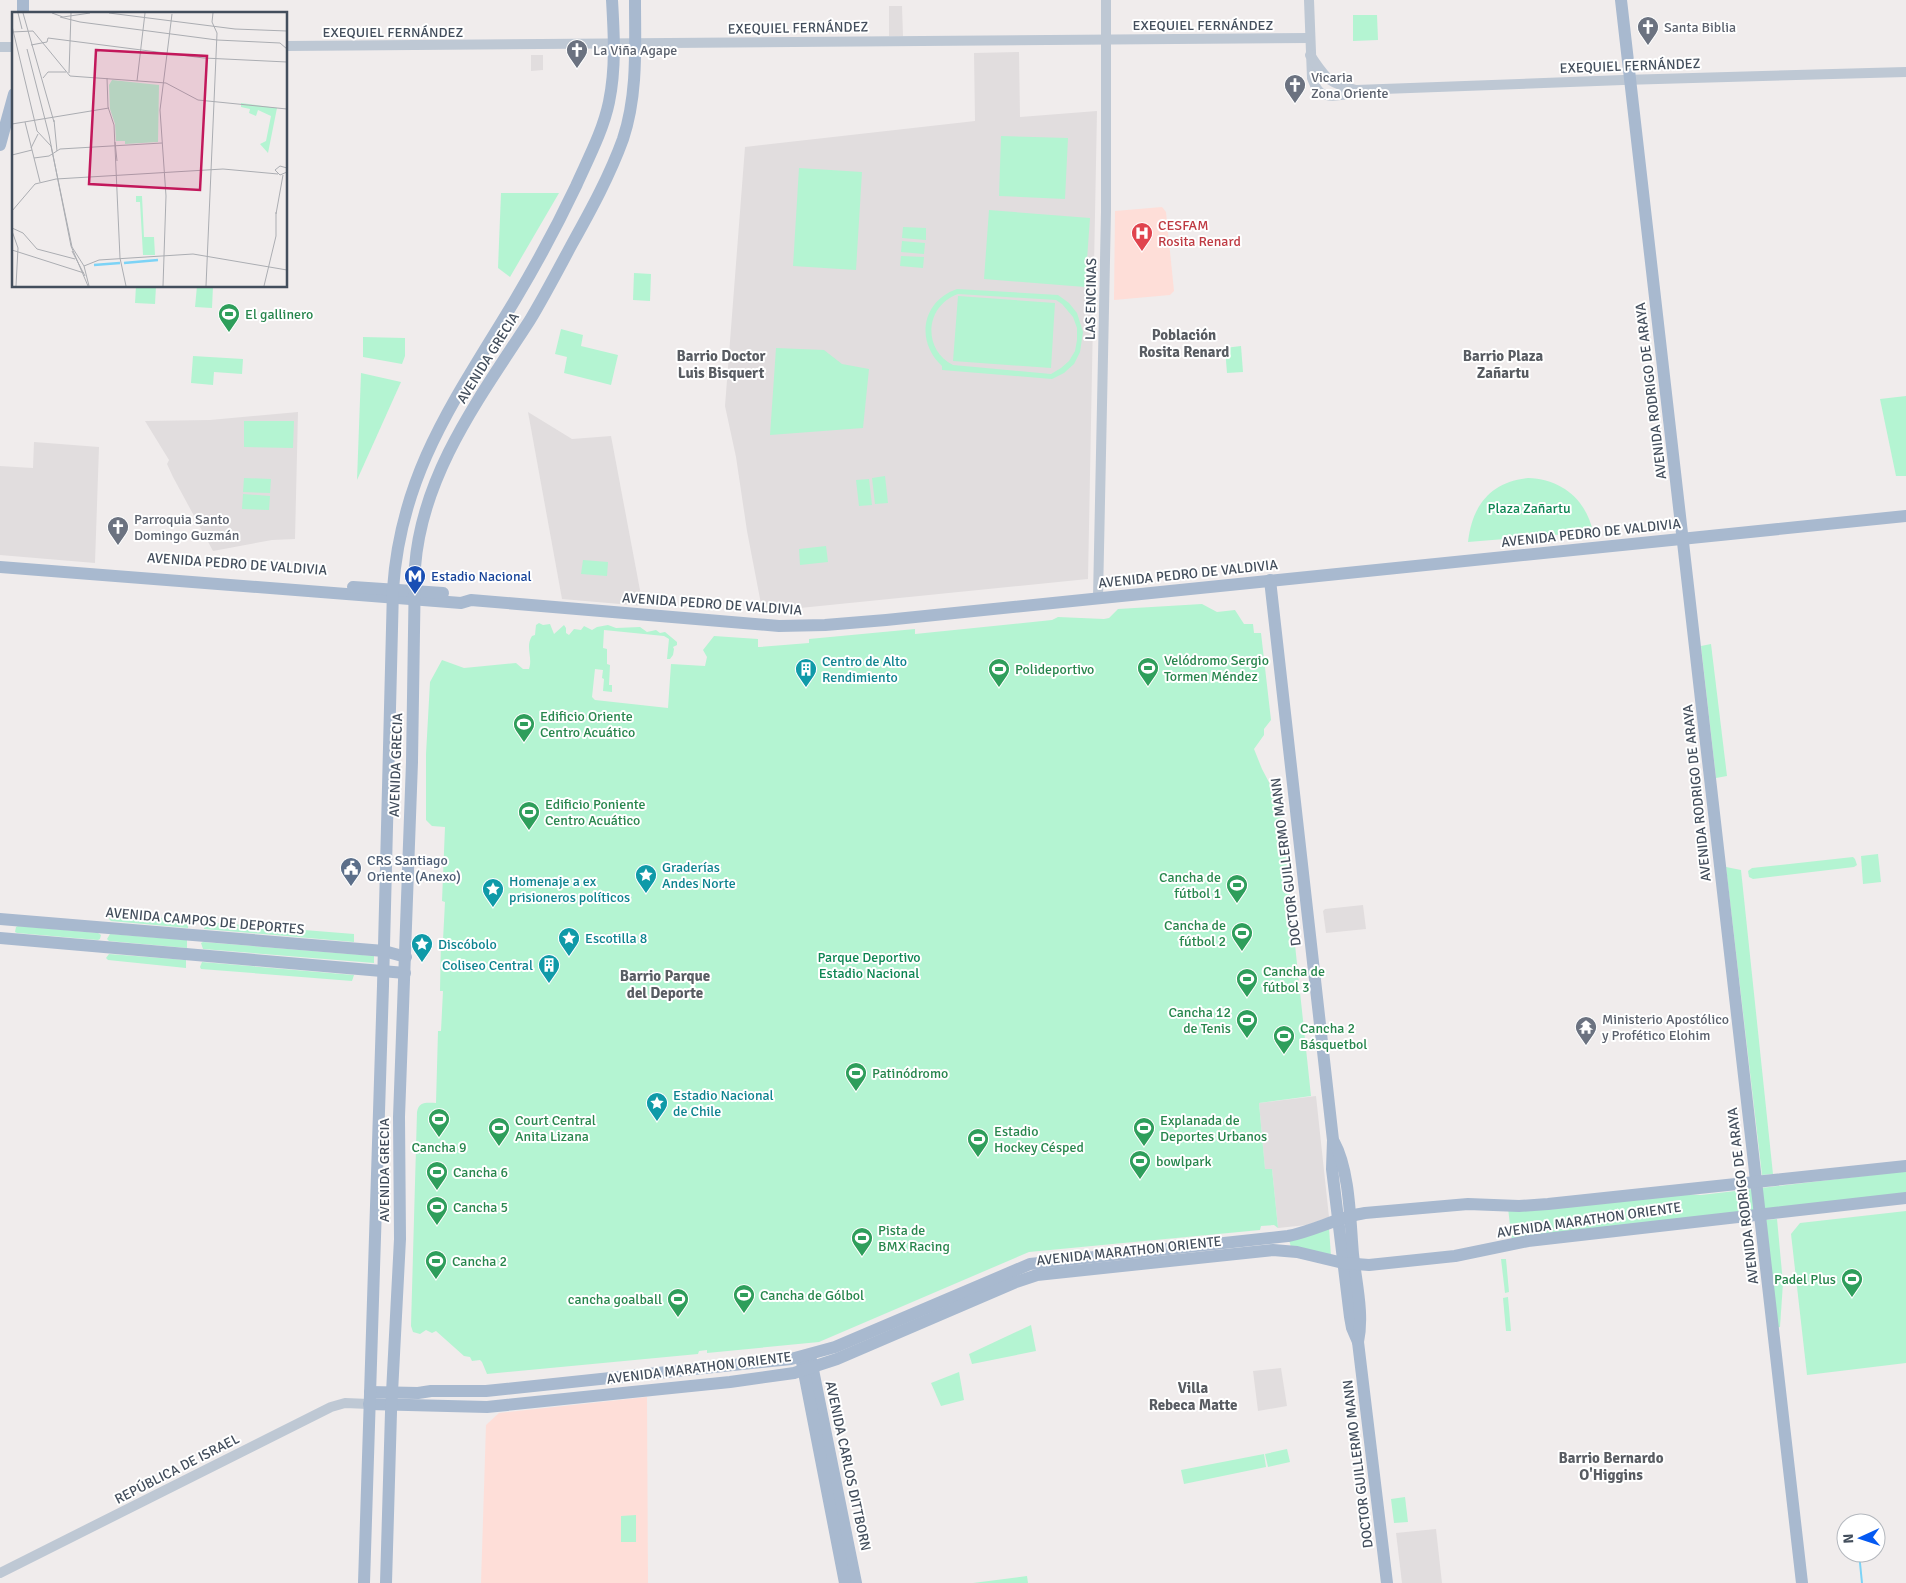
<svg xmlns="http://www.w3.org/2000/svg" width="1906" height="1583" font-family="Signika,sans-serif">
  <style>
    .education { fill: #e1ddde }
    .medical { fill: #feded8 }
    .green { fill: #b4f4d2; fill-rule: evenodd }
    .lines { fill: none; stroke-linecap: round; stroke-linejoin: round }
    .stream { stroke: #7cd3f6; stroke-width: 2 }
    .minor { stroke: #bec8d4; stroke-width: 10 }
    .major { stroke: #a8b9cf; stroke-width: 12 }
    .labels { text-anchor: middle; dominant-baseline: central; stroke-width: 4; stroke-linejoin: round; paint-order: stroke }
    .street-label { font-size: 14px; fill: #434e5c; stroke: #fff }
    .worship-label { font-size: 14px; fill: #5b616d; stroke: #fff; text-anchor: start }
    .health-label { font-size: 14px; fill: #be3a42; stroke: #fff; text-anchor: start }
    .leisure-label { font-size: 14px; fill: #27864d; stroke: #fff; text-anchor: start }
    .park-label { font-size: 14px; fill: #0c8552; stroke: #fff }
    .transit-label { font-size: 14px; fill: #164399; stroke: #fff; text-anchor: start }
    .culture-label { font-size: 14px; fill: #0d838f; stroke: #fff; text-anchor: start }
    .service-label { font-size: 14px; fill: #4e5e75; stroke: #fff; text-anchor: start }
    .neighbourhood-label { font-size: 15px; font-weight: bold; fill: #585c62; stroke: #fff }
    .inset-river { fill: none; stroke: #7cd3f6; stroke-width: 2.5 }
    .inset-road { fill: none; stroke: #abadb2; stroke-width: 1 }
    .view { fill: #c2185b; fill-opacity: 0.15; stroke: #c2185b; stroke-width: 2.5 }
    .inset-edge { fill: none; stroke: #434e5c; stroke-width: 2.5 }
  </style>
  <rect width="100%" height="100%" fill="#f0ecec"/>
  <g class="education">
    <polygon points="889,6 902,6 903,36 889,36"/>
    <polygon points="1019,52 1020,117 1097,111 1088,579 800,608 761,604 747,531 736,457 725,406 745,147 975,121 974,53"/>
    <polygon points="531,55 543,55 543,70 531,71"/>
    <polygon points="298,412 295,539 272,540 213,551 173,477 167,464 169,460 145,421 210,420"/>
    <polygon points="528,412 572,439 611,436 643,606 562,599"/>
    <polygon points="34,442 99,447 95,563 0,555 0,466 33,468"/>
    <polygon points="1363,905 1366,929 1326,933 1323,911 1325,909"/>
    <polygon points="1316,1096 1329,1217 1307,1225 1278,1228 1272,1169 1265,1170 1259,1103"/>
    <polygon points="1281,1368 1287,1406 1258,1411 1253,1371"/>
    <polygon points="1436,1529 1442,1583 1402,1583 1396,1533"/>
  </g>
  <g class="medical">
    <polygon points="1162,207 1166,212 1174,291 1170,295 1114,300 1115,211"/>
    <polygon points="647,1397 648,1583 481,1583 486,1425 499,1413"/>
  </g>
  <g class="green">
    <polygon points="1353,15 1377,15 1378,40 1353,41"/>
    <polygon points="1001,136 1068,138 1065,199 999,196"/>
    <polygon points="799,168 862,172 856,270 793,266"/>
    <polygon points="501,193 559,193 510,277 498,268"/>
    <polygon points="989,210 1090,218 1085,287 984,279"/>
    <polygon points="903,227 926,228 926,240 902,238"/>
    <polygon points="902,241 925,243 924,254 901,252"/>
    <polygon points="901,256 924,257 923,268 900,266"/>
    <polygon points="634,273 651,274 650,301 633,300"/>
    <polygon points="136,286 156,286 155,304 135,303"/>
    <polygon points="197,286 213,286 212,308 195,307"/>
    <path d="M957,289L1058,295L1069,303L1077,313L1083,332L1080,352L1074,364L1064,373L1052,379L942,370V366C915,341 922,301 957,289ZM958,294L1056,300L1062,304L1073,317L1077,328V340L1075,351L1069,361L1061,368L1051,374L953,365C922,349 925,306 958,294Z"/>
    <polygon points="958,296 1055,303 1051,368 953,361"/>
    <polygon points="561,329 583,335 581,346 618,355 611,385 564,373 567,357 555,354"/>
    <polygon points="363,337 405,338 405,356 402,364 363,357"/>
    <polygon points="1241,346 1243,372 1227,373 1225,348"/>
    <polygon points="776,348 824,350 842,364 869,369 863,428 770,435"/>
    <polygon points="193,356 243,359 242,374 214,372 213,385 191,383"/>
    <polygon points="361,373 401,382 357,480"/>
    <polygon points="1906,396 1906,476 1896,476 1880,399"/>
    <polygon points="244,421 294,421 293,448 244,447"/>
    <polygon points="885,476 888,503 875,504 872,478"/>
    <polygon points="244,478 271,479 270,493 243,492"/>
    <path d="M1528,478C1561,479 1586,499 1593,532L1468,542C1472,506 1490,482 1528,478Z"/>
    <polygon points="869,479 872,505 859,506 856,480"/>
    <polygon points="243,494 270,496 269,510 242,509"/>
    <polygon points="826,546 828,562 800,565 799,549"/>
    <polygon points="583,560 608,562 607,576 581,574"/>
    <path d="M1202,604L1217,612L1235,610L1244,624H1253L1254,633H1261L1271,720L1264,729V735L1254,749L1262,769L1272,788L1278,784L1311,1096L1259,1103L1265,1169H1272L1278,1228L1274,1225L1261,1226L1260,1230L1029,1252L819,1342L707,1353V1350L699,1351L698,1354L487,1374L482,1362L480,1360L472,1361L470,1357L464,1356L436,1331L432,1333L426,1330L420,1334L413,1332L411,1326L417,1112C419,1101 427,1103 436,1103L438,1031H441L443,991H440L441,940H443L445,902L442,901L445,827L432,826L426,820V754L430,682L442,660L464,668L516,663L523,669H529C533,657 525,647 532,636L535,635L536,625L539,623L543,625L550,624L554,634L564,625L566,628V633L569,635L574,629L581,630L584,626L592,630L597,627L608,625L616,628L640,627L647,632L656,630L660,633L665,632L677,642V645L673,647L674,649L673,655L670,659H667L669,639L664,636L604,630L603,648L607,649V664L610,665L609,685H612V692L603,691L604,679L602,678L603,670L595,669L592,697L595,700L668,708L671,664L705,666L707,657L703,650L714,636L758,639V647H760L809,643V639L915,629V634L1052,620L1058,617L1104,619L1109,618L1118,609Z"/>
    <polygon points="1711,644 1727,776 1716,778 1701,646"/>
    <polygon points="1878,854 1881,882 1863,884 1861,856"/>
    <polygon points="1853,857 1855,859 1857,865 1854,867 1753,879 1749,877 1748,871 1752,868"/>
    <polygon points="1726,867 1741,870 1773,1174 1762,1175"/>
    <polygon points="112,914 188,920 188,928 111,921 109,919"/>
    <polygon points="205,922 354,934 354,942 204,929"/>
    <polygon points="18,926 98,933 101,935 100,939 98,940 17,933 15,932 16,927"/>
    <polygon points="110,934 187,940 187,948 109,941 107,939"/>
    <polygon points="203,942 374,956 374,963 203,949 201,943"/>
    <polygon points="109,954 186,960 186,968 108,960 106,958"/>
    <polygon points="202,962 354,975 352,981 201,969 200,967"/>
    <polygon points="1906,1171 1906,1195 1512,1242 1508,1208 1676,1194 1701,1195"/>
    <polygon points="1906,1211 1906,1363 1807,1375 1791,1234 1800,1223"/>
    <polygon points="1777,1219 1783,1283 1780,1327 1776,1328 1766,1220"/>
    <polygon points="1329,1228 1331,1256 1291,1247 1289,1240"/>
    <polygon points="1501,1259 1506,1259 1509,1292 1505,1293"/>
    <polygon points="1508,1297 1511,1331 1506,1331 1503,1298"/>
    <polygon points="1031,1325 1036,1351 972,1364 969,1354"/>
    <polygon points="959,1372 964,1400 941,1406 931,1383"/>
    <polygon points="1287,1449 1290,1462 1268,1467 1265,1454"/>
    <polygon points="1264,1454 1266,1467 1184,1484 1181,1470"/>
    <polygon points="1405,1497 1408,1522 1394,1523 1391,1499"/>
    <polygon points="636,1515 636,1542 621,1542 621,1516"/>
    <polygon points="1027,1576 1028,1583 973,1583"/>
  </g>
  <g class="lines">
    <polyline class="stream" points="1859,1553 1862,1583"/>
    <g class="minor">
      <path d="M1309,0L1312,78C1314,83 1316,90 1321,93C1329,98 1347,95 1355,91"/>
      <polyline points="286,46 1309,38"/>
      <polyline points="0,47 14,47"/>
      <path d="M1310,55C1327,79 1326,82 1356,90L1623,80L1906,72"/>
      <polyline points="1098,598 1106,212 1106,0"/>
      <polyline points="0,1573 331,1407 345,1403 369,1404"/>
    </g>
    <g class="major">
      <polyline points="23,0 23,14"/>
      <polyline points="1621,0 1802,1583"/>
      <polyline points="0,145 14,94"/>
      <polyline points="0,567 461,603 471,600 779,626 825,625 886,620 1906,516"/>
      <polyline points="1270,580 1333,1140 1332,1169 1350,1317 1352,1328 1358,1342"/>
      <polyline points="353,587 443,593"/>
      <polyline points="0,919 384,951 406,957"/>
      <polyline points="0,938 405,973"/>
      <path d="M1334,1142C1350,1171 1350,1221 1353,1254C1356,1283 1364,1314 1358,1342L1387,1583"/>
      <polyline points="811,1360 856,1583"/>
      <polyline points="802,1362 845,1583"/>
      <path d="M370,1392L418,1393L431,1391H486L791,1359L835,1347L1030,1264L1288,1236C1314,1231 1338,1217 1365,1213L1468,1204L1519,1206L1548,1204L1906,1166"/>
      <polyline points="369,1404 487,1407 730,1382 794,1373 837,1359 1016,1282 1037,1275 1273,1250 1297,1252 1343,1263 1369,1265 1455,1256 1528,1241 1906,1198"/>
      <path d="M364,1583L383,986L393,589C401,471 457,397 515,300C537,263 558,224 576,186C588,159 603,131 609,102C616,68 614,34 612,0"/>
      <path d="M386,1583L391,1412L400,1239L399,1117L412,762L415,567C422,473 481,396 530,320C545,295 558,270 572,244C591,210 610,175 623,139C638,94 635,46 635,0"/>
    </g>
  </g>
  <defs>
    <g id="church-pin" transform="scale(1.125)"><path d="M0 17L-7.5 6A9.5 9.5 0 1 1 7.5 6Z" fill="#6b7280" stroke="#fff"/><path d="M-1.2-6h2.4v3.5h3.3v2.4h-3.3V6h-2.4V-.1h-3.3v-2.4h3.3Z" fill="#fff"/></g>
    <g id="hospital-pin" transform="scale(1.125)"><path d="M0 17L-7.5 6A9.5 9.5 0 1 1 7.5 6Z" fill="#e0444e" stroke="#fff"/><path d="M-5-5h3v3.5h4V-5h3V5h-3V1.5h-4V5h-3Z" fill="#fff"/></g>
    <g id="stadium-pin" transform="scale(1.125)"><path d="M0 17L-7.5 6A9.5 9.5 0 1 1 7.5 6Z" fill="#2e9e5b" stroke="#fff"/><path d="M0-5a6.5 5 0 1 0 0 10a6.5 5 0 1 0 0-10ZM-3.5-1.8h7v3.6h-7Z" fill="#fff"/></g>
    <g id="metro-pin" transform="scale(1.125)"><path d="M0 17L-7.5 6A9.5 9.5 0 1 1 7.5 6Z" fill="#1a4fb4" stroke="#fff"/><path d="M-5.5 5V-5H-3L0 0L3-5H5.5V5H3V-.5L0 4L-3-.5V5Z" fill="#fff"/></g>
    <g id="building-pin" transform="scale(1.125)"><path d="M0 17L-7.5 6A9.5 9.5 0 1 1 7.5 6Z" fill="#0f9aa8" stroke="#fff"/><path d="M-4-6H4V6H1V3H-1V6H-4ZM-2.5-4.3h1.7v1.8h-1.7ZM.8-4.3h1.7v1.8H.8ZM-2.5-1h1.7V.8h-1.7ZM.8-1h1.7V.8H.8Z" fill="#fff"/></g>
    <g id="civic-pin" transform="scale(1.125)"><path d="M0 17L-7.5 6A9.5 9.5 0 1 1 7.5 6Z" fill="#5c6f8a" stroke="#fff"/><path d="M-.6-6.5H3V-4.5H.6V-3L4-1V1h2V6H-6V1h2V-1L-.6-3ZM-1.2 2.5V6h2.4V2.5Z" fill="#fff"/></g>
    <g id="sight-pin" transform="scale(1.125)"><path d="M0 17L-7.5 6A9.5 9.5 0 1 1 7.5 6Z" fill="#0f9aa8" stroke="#fff"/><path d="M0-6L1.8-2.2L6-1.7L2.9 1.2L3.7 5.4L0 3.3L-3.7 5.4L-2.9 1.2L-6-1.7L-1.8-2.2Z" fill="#fff"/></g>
    <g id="temple-pin" transform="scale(1.125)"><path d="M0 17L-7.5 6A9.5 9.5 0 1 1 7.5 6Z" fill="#6b7280" stroke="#fff"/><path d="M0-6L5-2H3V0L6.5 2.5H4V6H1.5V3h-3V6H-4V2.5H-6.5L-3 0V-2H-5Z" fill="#fff"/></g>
  </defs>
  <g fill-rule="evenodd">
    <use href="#church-pin" x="1648" y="27"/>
    <use href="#church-pin" x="577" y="50"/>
    <use href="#church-pin" x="1295" y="85"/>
    <use href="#hospital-pin" x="1142" y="233"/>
    <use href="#stadium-pin" x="229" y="314"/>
    <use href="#church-pin" x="118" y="527"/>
    <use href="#metro-pin" x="415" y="576"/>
    <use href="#stadium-pin" x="1148" y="668"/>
    <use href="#building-pin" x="806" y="669"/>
    <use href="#stadium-pin" x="999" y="669"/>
    <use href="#stadium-pin" x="524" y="724"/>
    <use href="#stadium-pin" x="529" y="812"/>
    <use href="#civic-pin" x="351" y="868"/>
    <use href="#sight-pin" x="646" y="875"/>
    <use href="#stadium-pin" x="1237" y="885"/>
    <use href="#sight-pin" x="493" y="889"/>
    <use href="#stadium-pin" x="1242" y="933"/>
    <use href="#sight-pin" x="569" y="938"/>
    <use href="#sight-pin" x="422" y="944"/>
    <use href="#building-pin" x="549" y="965"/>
    <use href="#stadium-pin" x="1247" y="979"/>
    <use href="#stadium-pin" x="1247" y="1020"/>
    <use href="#temple-pin" x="1586" y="1027"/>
    <use href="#stadium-pin" x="1284" y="1036"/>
    <use href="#stadium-pin" x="856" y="1073"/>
    <use href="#sight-pin" x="657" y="1103"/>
    <use href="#stadium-pin" x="439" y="1119"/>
    <use href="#stadium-pin" x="499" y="1128"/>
    <use href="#stadium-pin" x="1144" y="1128"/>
    <use href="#stadium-pin" x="978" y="1139"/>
    <use href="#stadium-pin" x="1140" y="1161"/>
    <use href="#stadium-pin" x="437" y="1172"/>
    <use href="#stadium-pin" x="437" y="1207"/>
    <use href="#stadium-pin" x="862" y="1238"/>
    <use href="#stadium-pin" x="436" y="1261"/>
    <use href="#stadium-pin" x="1852" y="1279"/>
    <use href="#stadium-pin" x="744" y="1295"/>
    <use href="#stadium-pin" x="678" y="1299"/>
  </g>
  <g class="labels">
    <g class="street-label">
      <text x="1203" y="25">EXEQUIEL FERNÁNDEZ</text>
      <text transform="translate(798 28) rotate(-1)">EXEQUIEL FERNÁNDEZ</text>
      <text x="393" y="32">EXEQUIEL FERNÁNDEZ</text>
      <text transform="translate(1630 66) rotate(-2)">EXEQUIEL FERNÁNDEZ</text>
      <text transform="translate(1091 299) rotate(-89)">LAS ENCINAS</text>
      <text transform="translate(488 358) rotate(-58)">AVENIDA GRECIA</text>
      <text transform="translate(1651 391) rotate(-97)">AVENIDA RODRIGO DE ARAYA</text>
      <text transform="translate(1591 533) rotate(-6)">AVENIDA PEDRO DE VALDIVIA</text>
      <text transform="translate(237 564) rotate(4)">AVENIDA PEDRO DE VALDIVIA</text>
      <text transform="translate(1188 574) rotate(-6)">AVENIDA PEDRO DE VALDIVIA</text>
      <text transform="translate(712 604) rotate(4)">AVENIDA PEDRO DE VALDIVIA</text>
      <text transform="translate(396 765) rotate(-88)">AVENIDA GRECIA</text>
      <text transform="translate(1697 793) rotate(-96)">AVENIDA RODRIGO DE ARAYA</text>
      <text transform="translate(1286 862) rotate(-97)">DOCTOR GUILLERMO MANN</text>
      <text transform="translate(205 921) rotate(5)">AVENIDA CAMPOS DE DEPORTES</text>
      <text transform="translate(384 1170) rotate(-90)">AVENIDA GRECIA</text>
      <text transform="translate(1743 1196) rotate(-97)">AVENIDA RODRIGO DE ARAYA</text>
      <text transform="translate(1589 1220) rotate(-8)">AVENIDA MARATHON ORIENTE</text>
      <text transform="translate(1129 1251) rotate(-6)">AVENIDA MARATHON ORIENTE</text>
      <text transform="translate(699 1368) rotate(-7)">AVENIDA MARATHON ORIENTE</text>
      <text transform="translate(1358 1464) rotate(-97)">DOCTOR GUILLERMO MANN</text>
      <text transform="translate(848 1466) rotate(78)">AVENIDA CARLOS DITTBORN</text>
      <text transform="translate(177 1469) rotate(-27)">REPÚBLICA DE ISRAEL</text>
    </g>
    <g class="worship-label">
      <text x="1664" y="27">Santa Biblia</text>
      <text x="593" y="50">La Viña Agape</text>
      <text x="1311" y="77">Vicaria<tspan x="1311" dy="16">Zona Oriente</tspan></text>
      <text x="134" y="519">Parroquia Santo<tspan x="134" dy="16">Domingo Guzmán</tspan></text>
      <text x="1602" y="1019">Ministerio Apostólico<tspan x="1602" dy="16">y Profético Elohim</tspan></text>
    </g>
    <g class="health-label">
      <text x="1158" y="225">CESFAM<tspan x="1158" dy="16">Rosita Renard</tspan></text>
    </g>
    <g class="leisure-label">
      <text x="245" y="314">El gallinero</text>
      <text x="1164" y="660">Velódromo Sergio<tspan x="1164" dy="16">Tormen Méndez</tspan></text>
      <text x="1015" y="669">Polideportivo</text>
      <text x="540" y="716">Edificio Oriente<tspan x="540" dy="16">Centro Acuático</tspan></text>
      <text x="545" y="804">Edificio Poniente<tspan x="545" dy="16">Centro Acuático</tspan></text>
      <text x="1221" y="877" text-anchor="end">Cancha de<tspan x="1221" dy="16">fútbol 1</tspan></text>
      <text x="1226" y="925" text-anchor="end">Cancha de<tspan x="1226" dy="16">fútbol 2</tspan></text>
      <text x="1263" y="971">Cancha de<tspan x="1263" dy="16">fútbol 3</tspan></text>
      <text x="1231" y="1012" text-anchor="end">Cancha 12<tspan x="1231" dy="16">de Tenis</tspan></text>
      <text x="1300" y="1028">Cancha 2<tspan x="1300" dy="16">Básquetbol</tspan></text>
      <text x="872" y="1073">Patinódromo</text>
      <text x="515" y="1120">Court Central<tspan x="515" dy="16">Anita Lizana</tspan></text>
      <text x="1160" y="1120">Explanada de<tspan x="1160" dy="16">Deportes Urbanos</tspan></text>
      <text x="994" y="1131">Estadio<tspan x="994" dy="16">Hockey Césped</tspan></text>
      <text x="439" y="1147" text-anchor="middle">Cancha 9</text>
      <text x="1156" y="1161">bowlpark</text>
      <text x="453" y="1172">Cancha 6</text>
      <text x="453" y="1207">Cancha 5</text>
      <text x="878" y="1230">Pista de<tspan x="878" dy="16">BMX Racing</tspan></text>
      <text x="452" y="1261">Cancha 2</text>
      <text x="1836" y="1279" text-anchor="end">Padel Plus</text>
      <text x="760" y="1295">Cancha de Gólbol</text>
      <text x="662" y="1299" text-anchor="end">cancha goalball</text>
    </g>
    <g class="park-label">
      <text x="1529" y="508">Plaza Zañartu</text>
      <text x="869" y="957">Parque Deportivo<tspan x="869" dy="16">Estadio Nacional</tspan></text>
    </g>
    <g class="transit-label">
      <text x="431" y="576">Estadio Nacional</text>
    </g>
    <g class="culture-label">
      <text x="822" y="661">Centro de Alto<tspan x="822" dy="16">Rendimiento</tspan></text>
      <text x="662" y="867">Graderías<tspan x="662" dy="16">Andes Norte</tspan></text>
      <text x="509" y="881">Homenaje a ex<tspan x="509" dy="16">prisioneros políticos</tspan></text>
      <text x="585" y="938">Escotilla 8</text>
      <text x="438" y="944">Discóbolo</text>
      <text x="533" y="965" text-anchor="end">Coliseo Central</text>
      <text x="673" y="1095">Estadio Nacional<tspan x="673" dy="16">de Chile</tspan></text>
    </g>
    <g class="service-label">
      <text x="367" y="860">CRS Santiago<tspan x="367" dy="16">Oriente (Anexo)</tspan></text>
    </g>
    <g class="neighbourhood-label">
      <text x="1184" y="335">Población<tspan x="1184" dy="17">Rosita Renard</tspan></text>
      <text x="721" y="356">Barrio Doctor<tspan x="721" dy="17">Luis Bisquert</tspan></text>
      <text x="1503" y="356">Barrio Plaza<tspan x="1503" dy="17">Zañartu</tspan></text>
      <text x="665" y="976">Barrio Parque<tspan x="665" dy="17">del Deporte</tspan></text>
      <text x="1193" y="1388">Villa<tspan x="1193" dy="17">Rebeca Matte</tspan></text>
      <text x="1611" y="1458">Barrio Bernardo<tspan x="1611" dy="17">O'Higgins</tspan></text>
    </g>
  </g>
  <g transform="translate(12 12)">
    <rect width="275" height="275" fill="#f0ecec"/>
    <path d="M100,68L147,73L146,130L113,132V129H104L103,112L98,97L97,73ZM229,91L265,96L256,141L248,132L254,129L259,104L246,98L244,104L237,101L238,97L229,95ZM124,184H130L132,225H142L143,243H131L128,190H124Z" fill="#b4f4d2"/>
    <path class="inset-river" d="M112,251L146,248M82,253L108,251"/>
    <path class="inset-road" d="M6,1L10,17M11,1L42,110M40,1L51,5L78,1M97,1L223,17L275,19M48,5L68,10L205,28L268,31L275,37M0,14L25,119L39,134L60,235L72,254L77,274M0,20L21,19L58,64L154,71L186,88L275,97M19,33L35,30L36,26L192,46L275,50M15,37L37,123L59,234L76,274M57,61L59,1M31,66L36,60H54M95,66L96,95L102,113L108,246L114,274M125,69L133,1M42,108L45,139M13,110L28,170M0,112L97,96M103,130L105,149M19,136L26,122M0,143L20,138M22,146L37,144L48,137L150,131M275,156L268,154L263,158L268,163L275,160M0,199L23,172L44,167L211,157L266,162M264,202L271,163M0,216L11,221L25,237L63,247M0,219L6,236L4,274M0,238L72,261M60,239L73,264M72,254L87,248L181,242L275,258M151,274L154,184L148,98L160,2M194,274L205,21L200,10L201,1M252,274L264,224V200"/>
    <path class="view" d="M84,38L195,44L188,178L77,172Z"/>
    <rect width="275" height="275" class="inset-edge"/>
  </g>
  <g transform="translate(1861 1538) rotate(267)"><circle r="24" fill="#ffffff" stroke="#b4b8be"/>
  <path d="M0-4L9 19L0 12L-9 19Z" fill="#0459f2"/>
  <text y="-8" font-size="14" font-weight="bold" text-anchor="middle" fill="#434e5c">N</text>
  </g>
</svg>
